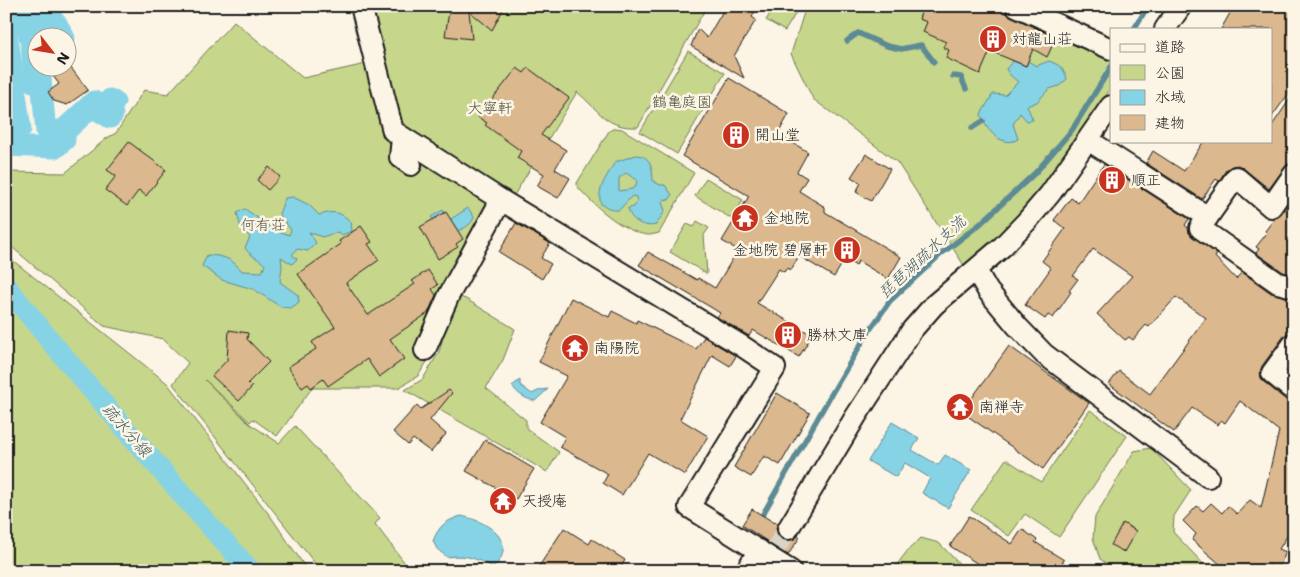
<svg xmlns="http://www.w3.org/2000/svg" width="1300" height="577" font-family="'Shantell Sans','Klee One',sans-serif">
  <style>
    .green { fill: #c6d68b; stroke: #717954 }
    .water { fill: #87d3e6; stroke: #5c8a95; fill-rule: evenodd }
    .lines { fill: none; stroke-linecap: round; stroke-linejoin: round }
    .stream { stroke: #5c8a95; stroke-width: 5.5 }
    .canal { stroke: #87d3e6; stroke-width: 21 }
    .building { fill: #dbb88d; stroke: #1c1c1c }
    .minor-tunnel { stroke: #dad4c7; stroke-width: 20; stroke-dasharray: 20 10; stroke-linecap: butt }
    .minor-casing { stroke: #1c1c1c; stroke-width: 24 }
    .minor { stroke: #fcf5e5; stroke-width: 20 }
    .labels { text-anchor: middle; dominant-baseline: central; stroke-width: 5; stroke-linejoin: round; paint-order: stroke }
    .poi-label { font-size: 15px; fill: #1c1c1c; stroke: #fcf5e5; text-anchor: start }
    .park-label { font-size: 15px; fill: #4f543d; stroke: #fcf5e5 }
    .water-label { font-size: 16px; font-style: italic; fill: #415c63; stroke: #fcf5e5 }
  </style>
  <rect width="100%" height="100%" fill="#fcf5e5"/>
  <filter id="ink" filterUnits="userSpaceOnUse"><feTurbulence type="fractalNoise" baseFrequency=".02" numOctaves="2"/><feDisplacementMap in="SourceGraphic" scale="10" xChannelSelector="R" yChannelSelector="G"/><feConvolveMatrix kernelMatrix="1 2 1 2 8 2 1 2 1" color-interpolation-filters="sRGB"/></filter>
  <g filter="url(#ink)">
    <g class="green">
      <path d="M374,6H707L638,127C606,129 599,110 577,92L513,197L399,127L377,29Z"/>
      <polygon points="771,6 800,6 785,31 766,20 774,8"/>
      <polygon points="806,6 1008,6 1111,51 1111,88 1032,206 994,245 965,267 897,162 813,99 791,54"/>
      <polygon points="234,21 303,78 366,64 386,127 495,204 432,354 418,376 398,388 312,388 277,436 253,419 250,422 205,380 250,424 279,443 295,426 380,518 375,524 411,571 321,571 173,384 188,363 163,339 104,326 6,242 6,172 65,173 107,138 116,133 144,90 168,94"/>
      <polygon points="6,49 16,125 6,126"/>
      <polygon points="688,51 725,73 677,154 640,132"/>
      <path d="M615,128L622,129L694,173L659,233C655,234 651,235 648,235C624,233 592,204 577,186V183L609,131Z"/>
      <polygon points="706,178 743,200 732,219 695,196"/>
      <polygon points="697,221 709,228 704,235 707,274 670,252 687,224 694,227"/>
      <polygon points="6,255 167,383 271,517 308,571 6,571"/>
      <polygon points="454,295 466,299 515,329 503,360 486,388 526,420 526,428 559,452 547,472 405,390 423,379 439,352"/>
      <polygon points="1090,410 1127,436 1059,537 1025,514 1009,536 971,510 1006,459 1041,482"/>
      <polygon points="1151,448 1191,490 1174,516 1173,532 1210,571 1117,571 1100,559 1093,538 1095,517 1134,451"/>
      <polygon points="921,538 939,543 966,571 892,571 908,550"/>
    </g>
    <g class="water">
      <path d="M1013,61L1026,66L1028,61L1036,66L1049,61C1060,65 1064,68 1067,79L1059,86L1049,89L1037,102L1027,106L1033,120L1027,121L1020,113L1013,124L1018,139C1002,149 984,128 981,114L993,94L1005,95L1018,82L1009,74L1006,69Z"/>
      <path d="M636,155C652,156 652,168 653,181L660,185H665L672,195L669,200L664,199L662,202L665,211L656,225C644,228 630,221 628,208L634,207L637,202L636,197L632,196L619,210H613L601,204C596,189 608,175 615,162ZM626,173L637,180L636,186L632,189L619,191V178Z"/>
      <path d="M293,197L309,205L319,215C335,211 339,211 351,222L352,231L342,235L338,232L322,237L309,232L316,243L308,251L297,249L292,255L297,259L292,264L281,257L282,266L280,282L298,295L299,302L291,308L281,307L253,289L222,280L202,266L207,255C224,256 231,258 242,271L262,272L265,265C259,258 251,257 245,248L250,237L241,228L237,213L245,209L273,229L289,235L291,230L279,214L285,198Z"/>
      <path d="M468,208L474,217C471,228 457,231 446,235L431,217L443,210L446,217L451,219Z"/>
      <path d="M520,380V385L532,394L540,390L548,389L535,401C525,399 518,394 512,386Z"/>
      <polygon points="892,422 919,438 912,450 938,465 945,455 971,470 948,508 922,493 930,478 905,463 896,477 868,461"/>
      <path d="M461,516C485,520 520,541 494,567C474,559 470,554 447,557L437,549L433,541C439,526 445,521 461,516Z"/>
    </g>
    <g class="lines">
      <g class="stream">
        <polyline points="1134,29 1148,6"/>
        <polyline points="55,38 63,33"/>
        <polyline points="847,41 858,33 887,46 901,49 921,45 934,62"/>
        <polyline points="32,43 47,25 54,20"/>
        <polyline points="953,76 961,77 966,89"/>
        <polyline points="972,128 983,121"/>
        <polyline points="763,514 832,393 867,334 890,301 941,254 980,224 1036,172 1072,130 1111,67"/>
      </g>
      <g class="canal">
        <path d="M11,6C33,22 33,57 33,82"/>
        <polyline points="30,6 34,18 41,19 43,8 58,25 51,30 53,34 60,29 65,38"/>
        <polyline points="6,25 21,129 6,130"/>
        <polyline points="6,146 56,148 65,140 65,132 92,107 110,118 113,115 108,112 115,102 110,99 105,108 94,101 63,130 53,130 51,133 46,132 40,68"/>
        <path d="M6,286C52,344 99,399 148,455C182,494 215,533 251,571"/>
      </g>
    </g>
    <g class="building">
      <polygon points="450,6 505,6 492,30 469,11 472,39 445,36"/>
      <polygon points="726,6 758,6 752,17 756,20 734,56 744,78 691,46 698,29 707,38"/>
      <polygon points="923,6 992,6 1046,33 1044,37 1054,42 1047,57 1033,49 1026,66 990,51 980,74 946,58 949,50 943,47 946,42 923,32 927,22 919,19"/>
      <polygon points="1234,6 1294,6 1294,86 1271,118 1271,29 1221,29"/>
      <polygon points="47,68 71,68 88,90 67,105 54,101 48,92 59,84"/>
      <polygon points="517,68 524,73 528,68 569,98 541,135 566,150 555,169 570,178 558,198 537,186 544,174 517,158 521,151 485,125 487,123 478,117"/>
      <polygon points="729,78 789,114 778,134 808,152 797,172 807,178 799,191 825,207 825,212 901,257 888,279 858,261 856,266 845,259 834,277 799,256 791,270 787,268 784,272 779,269 757,303 812,335 799,357 753,330 749,336 717,317 720,313 712,308 639,265 648,252 697,280 698,278 715,288 738,250 722,241 749,196 682,156"/>
      <polygon points="1294,93 1294,162 1285,167 1269,189 1243,168 1238,165 1232,166 1226,170 1219,181 1216,179 1202,199 1146,163 1153,151 1184,171 1204,141 1271,141 1271,127"/>
      <polygon points="129,142 166,170 146,196 139,190 127,206 105,190 116,176 107,170"/>
      <polygon points="866,154 890,169 871,201 856,192 861,183 851,177"/>
      <polygon points="1104,164 1189,219 1185,225 1188,228 1189,233 1217,254 1215,257 1236,279 1242,272 1271,293 1294,299 1294,331 1289,332 1284,336 1262,366 1260,372 1261,378 1264,382 1286,400 1294,403 1294,525 1279,549 1286,552 1278,570 1269,566 1265,571 1228,571 1192,540 1196,534 1183,521 1197,506 1203,511 1211,503 1222,513 1228,506 1237,514 1250,500 1261,508 1279,431 1240,401 1225,423 1221,420 1218,425 1192,408 1174,432 1109,384 1119,371 1150,394 1206,318 1176,297 1149,327 1146,325 1133,340 1129,337 1125,340 1097,314 1132,276 1093,249 1073,276 1078,279 1069,291 1071,292 1053,318 1048,315 1045,319 1025,305 1051,268 1042,261 1065,229 1054,220 1071,198 1078,203"/>
      <polygon points="269,167 280,177 268,190 257,180"/>
      <polygon points="1294,195 1294,275 1283,272 1256,253 1259,249 1256,247 1267,233 1265,231 1275,218 1281,214"/>
      <polygon points="446,212 463,239 456,244 458,247 438,259 420,227"/>
      <polygon points="516,223 550,243 541,258 551,264 542,279 499,252"/>
      <polygon points="361,226 372,242 368,244 379,260 346,283 368,315 415,284 412,281 428,270 438,285 432,289 436,295 428,313 390,339 404,359 379,377 367,359 328,386 323,379 311,388 308,384 302,388 288,367 316,349 312,342 335,327 298,274 341,244 339,241"/>
      <polygon points="571,298 609,317 612,311 636,323 637,320 696,349 704,337 736,356 730,366 712,355 680,419 708,436 685,475 648,453 622,495 603,483 608,474 560,447 565,437 540,422 567,376 539,362"/>
      <polygon points="229,330 248,333 247,339 269,362 248,383 252,387 239,401 212,376 227,360"/>
      <polygon points="1009,346 1089,403 1043,469 962,412"/>
      <polygon points="449,390 452,393 430,420 446,434 431,452 413,439 408,445 393,432 417,405 421,409"/>
      <polygon points="777,393 810,413 780,465 764,456 751,477 734,467"/>
      <polygon points="485,440 534,469 516,499 466,471"/>
      <polygon points="752,509 775,523 776,522 778,523 776,528 777,534 782,539 788,541 793,540 798,536 800,537 788,555 742,525"/>
      <polygon points="969,516 1012,544 1022,529 1037,540 1035,542 1064,560 1057,571 989,571 950,546"/>
      <polygon points="1123,523 1136,531 1124,552 1111,545"/>
      <polygon points="564,528 589,544 592,539 625,560 619,571 536,571"/>
    </g>
    <g class="lines">
      <polyline class="minor-tunnel" points="776,548 788,529"/>
      <g class="minor-casing">
        <g id="minor">
          <polyline points="361,6 393,131 501,200 742,346 775,368 689,507 791,571"/>
          <polyline points="1016,6 1111,49"/>
          <polyline points="1165,29 1181,6"/>
          <polyline points="402,138 400,157 411,165"/>
          <polyline points="1088,140 1208,217"/>
          <polyline points="1294,174 1271,207 1236,177 1200,228 1278,283 1294,287"/>
          <polyline points="976,270 988,291 1017,326 1044,354 1208,477"/>
          <polyline points="1294,343 1272,373 1294,391"/>
          <polyline points="425,350 449,295 501,200"/>
          <polyline points="788,529 856,416 912,330 934,305 1002,247 1027,221 1050,194 1111,106"/>
          <polyline points="746,571 759,550"/>
        </g>
      </g>
      <use href="#minor" class="minor"/>
    </g>
  </g>
  <defs>
    <g id="building-disc" transform="scale(1.4375)"><circle r="9.5" fill="#c8321e" stroke="#fcf5e5"/><path d="M-4-6H4V6H1V3H-1V6H-4ZM-2.5-4.3h1.7v1.8h-1.7ZM.8-4.3h1.7v1.8H.8ZM-2.5-1h1.7V.8h-1.7ZM.8-1h1.7V.8H.8Z" fill="#fff"/></g>
    <g id="temple-disc" transform="scale(1.4375)"><circle r="9.5" fill="#c8321e" stroke="#fcf5e5"/><path d="M0-6L5-2H3V0L6.5 2.5H4V6H1.5V3h-3V6H-4V2.5H-6.5L-3 0V-2H-5Z" fill="#fff"/></g>
  </defs>
  <g fill-rule="evenodd">
    <use href="#building-disc" x="993" y="39"/>
    <use href="#building-disc" x="736" y="135"/>
    <use href="#building-disc" x="1112" y="180"/>
    <use href="#temple-disc" x="745" y="218"/>
    <use href="#building-disc" x="847" y="250"/>
    <use href="#building-disc" x="788" y="335"/>
    <use href="#temple-disc" x="575" y="348"/>
    <use href="#temple-disc" x="960" y="407"/>
    <use href="#temple-disc" x="503" y="501"/>
  </g>
  <g class="labels">
    <g class="poi-label">
      <text x="1012" y="39">対龍山荘</text>
      <text x="755" y="135">開山堂</text>
      <text x="1131" y="180">順正</text>
      <text x="764" y="218">金地院</text>
      <text x="828" y="250" text-anchor="end">金地院 碧層軒</text>
      <text x="807" y="335">勝林文庫</text>
      <text x="594" y="348">南陽院</text>
      <text x="979" y="407">南禅寺</text>
      <text x="522" y="501">天授庵</text>
    </g>
    <g class="park-label">
      <text x="682" y="102">鶴亀庭園</text>
      <text x="490" y="108">大寧軒</text>
      <text x="263" y="225">何有荘</text>
    </g>
    <g class="water-label">
      <text transform="translate(922 257) rotate(-43)">琵琶湖疏水支流</text>
      <text transform="translate(127 430) rotate(49)">疏水分線</text>
    </g>
  </g>
  <rect width="1300" height="577" fill="none" stroke="#fcf5e5" stroke-width="25"/>
  <rect x="12" y="12" width="1275" height="552" fill="none" stroke="#1c1c1c" stroke-width="2" filter="url(#ink)"/>
  <rect x="1110" y="28" width="162" height="115" fill="#fcf5e5" stroke="#a29e95"/>
  <rect x="1120" y="44" width="25" height="8" fill="#fcf5e5" stroke="#a29e95"/>
  <text x="1155" y="52" font-size="15" fill="#1c1c1c">道路</text>
  <rect x="1120" y="65" width="25" height="15" fill="#c6d68b" stroke="#a29e95"/>
  <text x="1155" y="78" font-size="15" fill="#1c1c1c">公園</text>
  <rect x="1120" y="90" width="25" height="15" fill="#87d3e6" stroke="#a29e95"/>
  <text x="1155" y="102" font-size="15" fill="#1c1c1c">水域</text>
  <rect x="1120" y="115" width="25" height="15" fill="#dbb88d" stroke="#a29e95"/>
  <text x="1155" y="128" font-size="15" fill="#1c1c1c">建物</text>
  <g transform="translate(52 52) rotate(121)"><circle r="24" fill="#fcf5e5" stroke="#a29e95"/>
  <path d="M0-4L9 19L0 12L-9 19Z" fill="#c8321e"/>
  <text y="-8" font-size="14" font-weight="bold" text-anchor="middle" fill="#1c1c1c">N</text>
  </g>
</svg>
